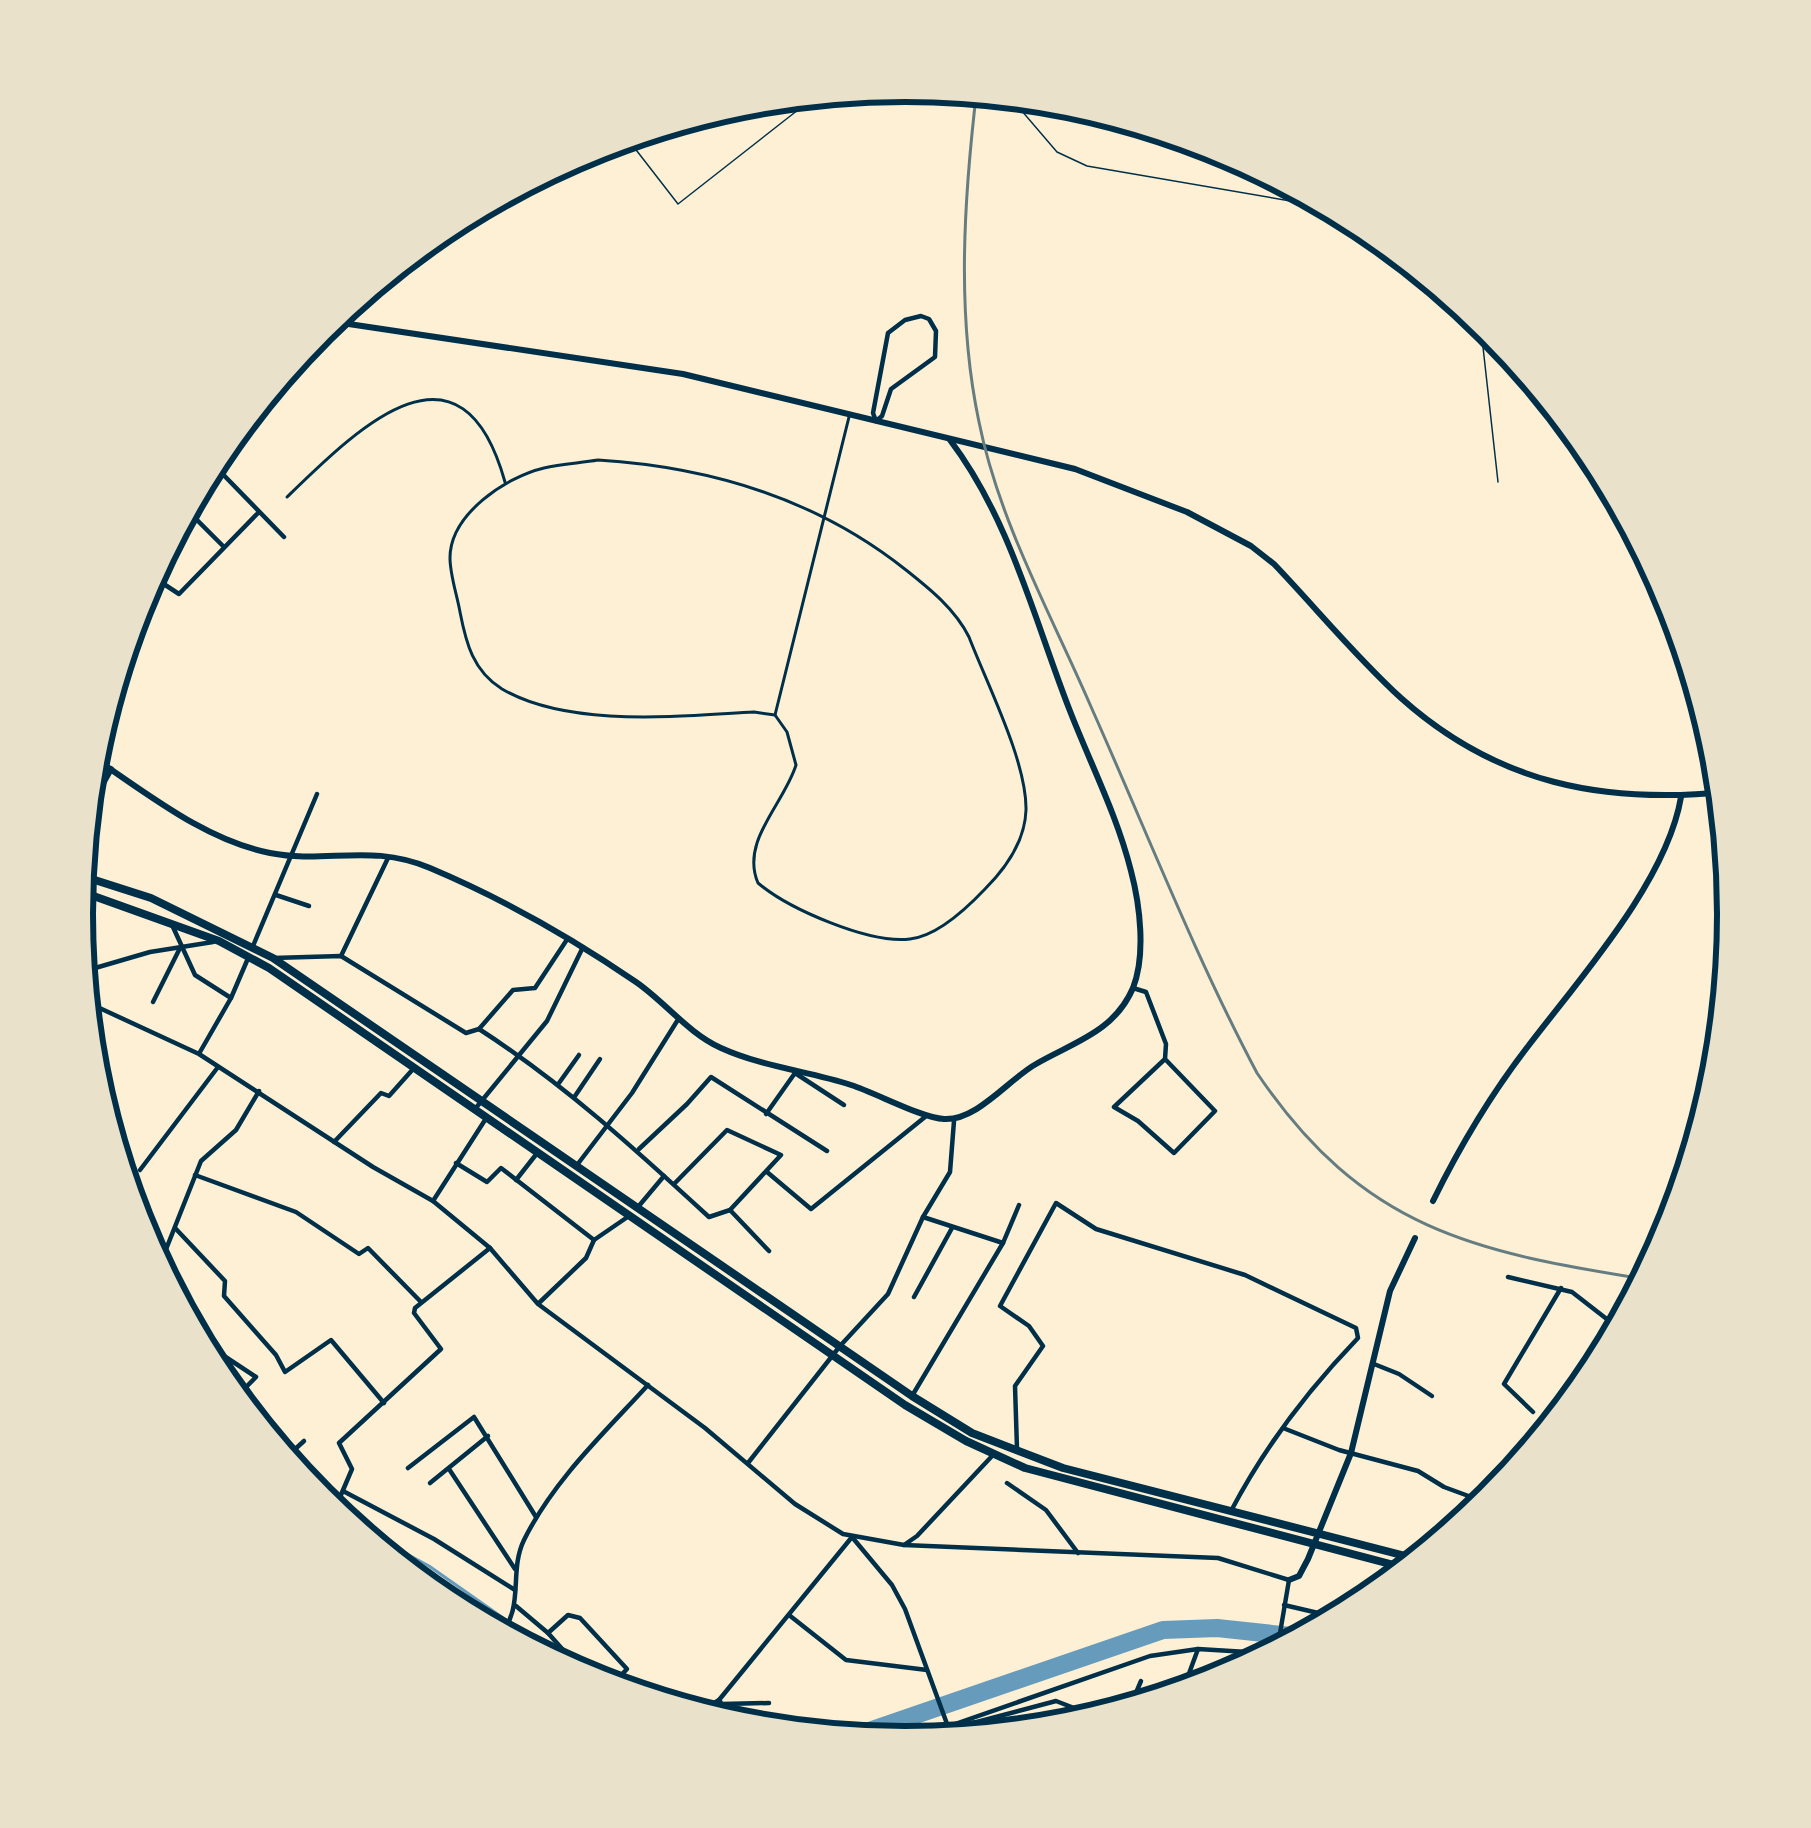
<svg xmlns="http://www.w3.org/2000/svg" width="1811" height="1828" font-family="'Public Sans',sans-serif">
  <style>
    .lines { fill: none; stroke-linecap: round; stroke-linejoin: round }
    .stream { stroke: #669bbc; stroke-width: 3 }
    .river { stroke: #669bbc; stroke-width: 18 }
    .service { stroke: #003049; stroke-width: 1.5 }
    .pedestrian { stroke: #003049; stroke-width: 3 }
    .minor { stroke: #003049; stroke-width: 4.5 }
    .tertiary { stroke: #003049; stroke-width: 6 }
    .trunk { stroke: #003049; stroke-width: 8 }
    .rail { stroke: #657d81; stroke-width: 3 }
    .rim { fill: none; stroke: #003049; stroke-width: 6 }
  </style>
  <rect width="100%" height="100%" fill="#fdf0d5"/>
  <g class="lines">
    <g class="stream">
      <polyline points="319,1506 330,1512"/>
      <polyline points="340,1518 429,1566 506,1620"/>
      <polyline points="514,1627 550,1665"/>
    </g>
    <polyline class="river" points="840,1741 1163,1630 1217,1628 1310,1638"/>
    <g class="service">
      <polyline points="1004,90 1057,152 1087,166 1302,203 1332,201"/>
      <polyline points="623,133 678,204 826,88"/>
      <polyline points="1479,311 1498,482"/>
    </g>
    <g class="pedestrian">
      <path d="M598,460C711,467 817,499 906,570C930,589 955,609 969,637C987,684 1027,762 1026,810C1025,841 1007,867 985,889C967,908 938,936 910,939C869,944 789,909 758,883C740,841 784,804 796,765L787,732L775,715L754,712C678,716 569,728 502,689C473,671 466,643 460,612C457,595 450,575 450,558C450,514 506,477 544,468C561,464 580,463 598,460Z"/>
      <path d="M287,497C358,428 461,325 505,482"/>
      <polyline points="775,715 849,417"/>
    </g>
    <g class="minor">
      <polygon points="921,316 929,319 936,331 935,357 891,389 882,416 876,421 873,413 888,333 905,320"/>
      <polyline points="208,459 284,537"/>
      <polyline points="183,506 224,547"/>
      <polyline points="147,573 179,594 259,512"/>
      <polyline points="276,895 309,906"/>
      <polyline points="173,927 195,975 231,998"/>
      <polyline points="253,946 317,794"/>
      <polyline points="341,956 388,858"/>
      <path d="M273,958L341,956L466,1033L479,1029C564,1084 635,1149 709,1217L730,1210L769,1251"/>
      <polyline points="78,973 150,952 213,942"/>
      <polyline points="1133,988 1146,992 1166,1044 1165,1059 1215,1111 1174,1153 1138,1121 1114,1107 1165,1059"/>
      <polyline points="80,999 199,1054 373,1167 433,1201 490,1248 538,1304 705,1428 795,1504 843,1534 904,1545 1218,1558 1289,1580 1276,1657"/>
      <polyline points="153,1002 180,948"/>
      <polyline points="479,1029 513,990 535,988 568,938"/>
      <polyline points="200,1052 231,998 249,956"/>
      <polyline points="559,1083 579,1055"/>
      <polyline points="575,1096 600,1059"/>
      <polyline points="475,1109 547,1021 583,947"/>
      <polyline points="766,1114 795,1073 844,1105"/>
      <polyline points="334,1142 381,1093 389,1096 414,1068"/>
      <polyline points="639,1149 687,1104 711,1077 827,1151"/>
      <polyline points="456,1163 487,1182 501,1168 594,1240"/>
      <polyline points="577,1165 632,1093 679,1018"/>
      <polyline points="140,1170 218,1067"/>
      <polyline points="767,1172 811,1209 925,1117"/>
      <polyline points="195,1175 296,1212 359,1254 368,1248 421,1302"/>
      <polyline points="516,1180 538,1152"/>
      <polyline points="674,1184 727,1130 781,1155 730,1210"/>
      <polyline points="433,1201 485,1120"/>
      <polyline points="638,1207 664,1176"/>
      <polyline points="176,1229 225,1281 224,1296 276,1355 285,1372 331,1340 384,1403"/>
      <polyline points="135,1232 164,1254"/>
      <polyline points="1003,1243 1019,1205"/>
      <polyline points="160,1270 206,1344 256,1377 232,1401"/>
      <polyline points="157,1272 201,1161 236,1130 259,1091"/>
      <polyline points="1508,1277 1572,1292 1617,1327 1627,1323"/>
      <polyline points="914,1297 952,1228"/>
      <polyline points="540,1302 586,1258 594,1240 629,1216"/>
      <polyline points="203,1359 214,1349"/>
      <polyline points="1374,1364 1399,1374 1432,1396"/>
      <polyline points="912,1396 1003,1243 923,1217"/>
      <polyline points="1533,1412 1504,1384 1561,1288"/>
      <polyline points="252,1426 265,1415"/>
      <polyline points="1283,1428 1339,1450 1418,1471 1444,1487 1493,1505"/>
      <path d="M1017,1449L1015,1386L1043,1346L1029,1326L1000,1306L1056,1203L1096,1229L1245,1275L1356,1328L1358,1338C1307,1391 1265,1446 1231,1511"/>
      <polyline points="282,1461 304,1441"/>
      <polyline points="748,1463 840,1346 888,1294 923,1217 950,1172 954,1121"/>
      <polyline points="408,1468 474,1417 536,1517"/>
      <polyline points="449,1469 515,1569"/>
      <polyline points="430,1483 488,1436"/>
      <polyline points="1007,1483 1046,1510 1078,1553"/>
      <polyline points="343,1491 434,1539 515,1590"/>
      <polyline points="311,1497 335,1509"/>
      <polyline points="332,1516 352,1469 339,1443 441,1349 414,1313 415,1308 490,1248"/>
      <polyline points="852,1537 892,1585 905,1609 954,1743"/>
      <polyline points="904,1545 917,1536 993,1455"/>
      <polyline points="1284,1605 1331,1616 1381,1577 1401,1580"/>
      <polyline points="516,1606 548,1633 596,1687"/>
      <polyline points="789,1615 846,1660 927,1670"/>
      <polyline points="505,1629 525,1651"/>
      <polyline points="548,1633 568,1615 580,1618 627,1669 607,1690"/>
      <path d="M498,1637C526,1608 508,1573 524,1540C553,1481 604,1433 648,1385"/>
      <polyline points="1180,1698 1198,1649"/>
      <polyline points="719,1700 722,1704 769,1703"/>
      <polyline points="1127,1714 1141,1681"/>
      <polyline points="692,1716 719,1700 852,1537"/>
      <polyline points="954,1728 1056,1701 1105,1720"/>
      <polyline points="892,1746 1150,1656 1198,1649 1280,1654"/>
    </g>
    <g class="tertiary">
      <path d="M322,320L683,374L1075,469L1187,512L1251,546L1274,564C1316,608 1356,657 1401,698C1497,784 1603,804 1727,792"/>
      <path d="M88,754C143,790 203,840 270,853C326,864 371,843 430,868C501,898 572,938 636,982C665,1002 688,1033 721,1048C763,1067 808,1071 851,1085C876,1093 922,1118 944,1119C977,1121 1009,1079 1036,1064C1074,1042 1114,1032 1133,988C1146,955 1140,905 1131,871C1117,815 1091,765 1070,711C1034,619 1010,519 950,440"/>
      <polyline points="81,823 111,769"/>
      <path d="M1433,1201C1460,1146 1491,1094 1529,1045C1580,978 1667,881 1681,797"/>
      <polyline points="1289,1580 1299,1576 1308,1559 1351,1453 1390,1291 1415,1238"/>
    </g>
    <g class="trunk">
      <polyline points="76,874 151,898 273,958 912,1396 972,1433 1063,1468 1425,1561"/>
      <polyline points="74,889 219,941 269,968 905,1405 966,1441 1025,1468 1413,1570"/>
    </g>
    <path class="rail" d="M977,88C964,197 956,314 979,422C999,522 1052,616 1092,709C1146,830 1195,956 1257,1073C1363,1230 1474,1252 1650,1280"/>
  </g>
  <path d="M0 0H1811V1828H0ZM93 914a812 812 0 1 1 1624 0a812 812 0 1 1-1624 0Z" fill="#e9e1ca" fill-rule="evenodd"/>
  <path class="rim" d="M93 914a812 812 0 1 1 1624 0a812 812 0 1 1-1624 0Z"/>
</svg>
